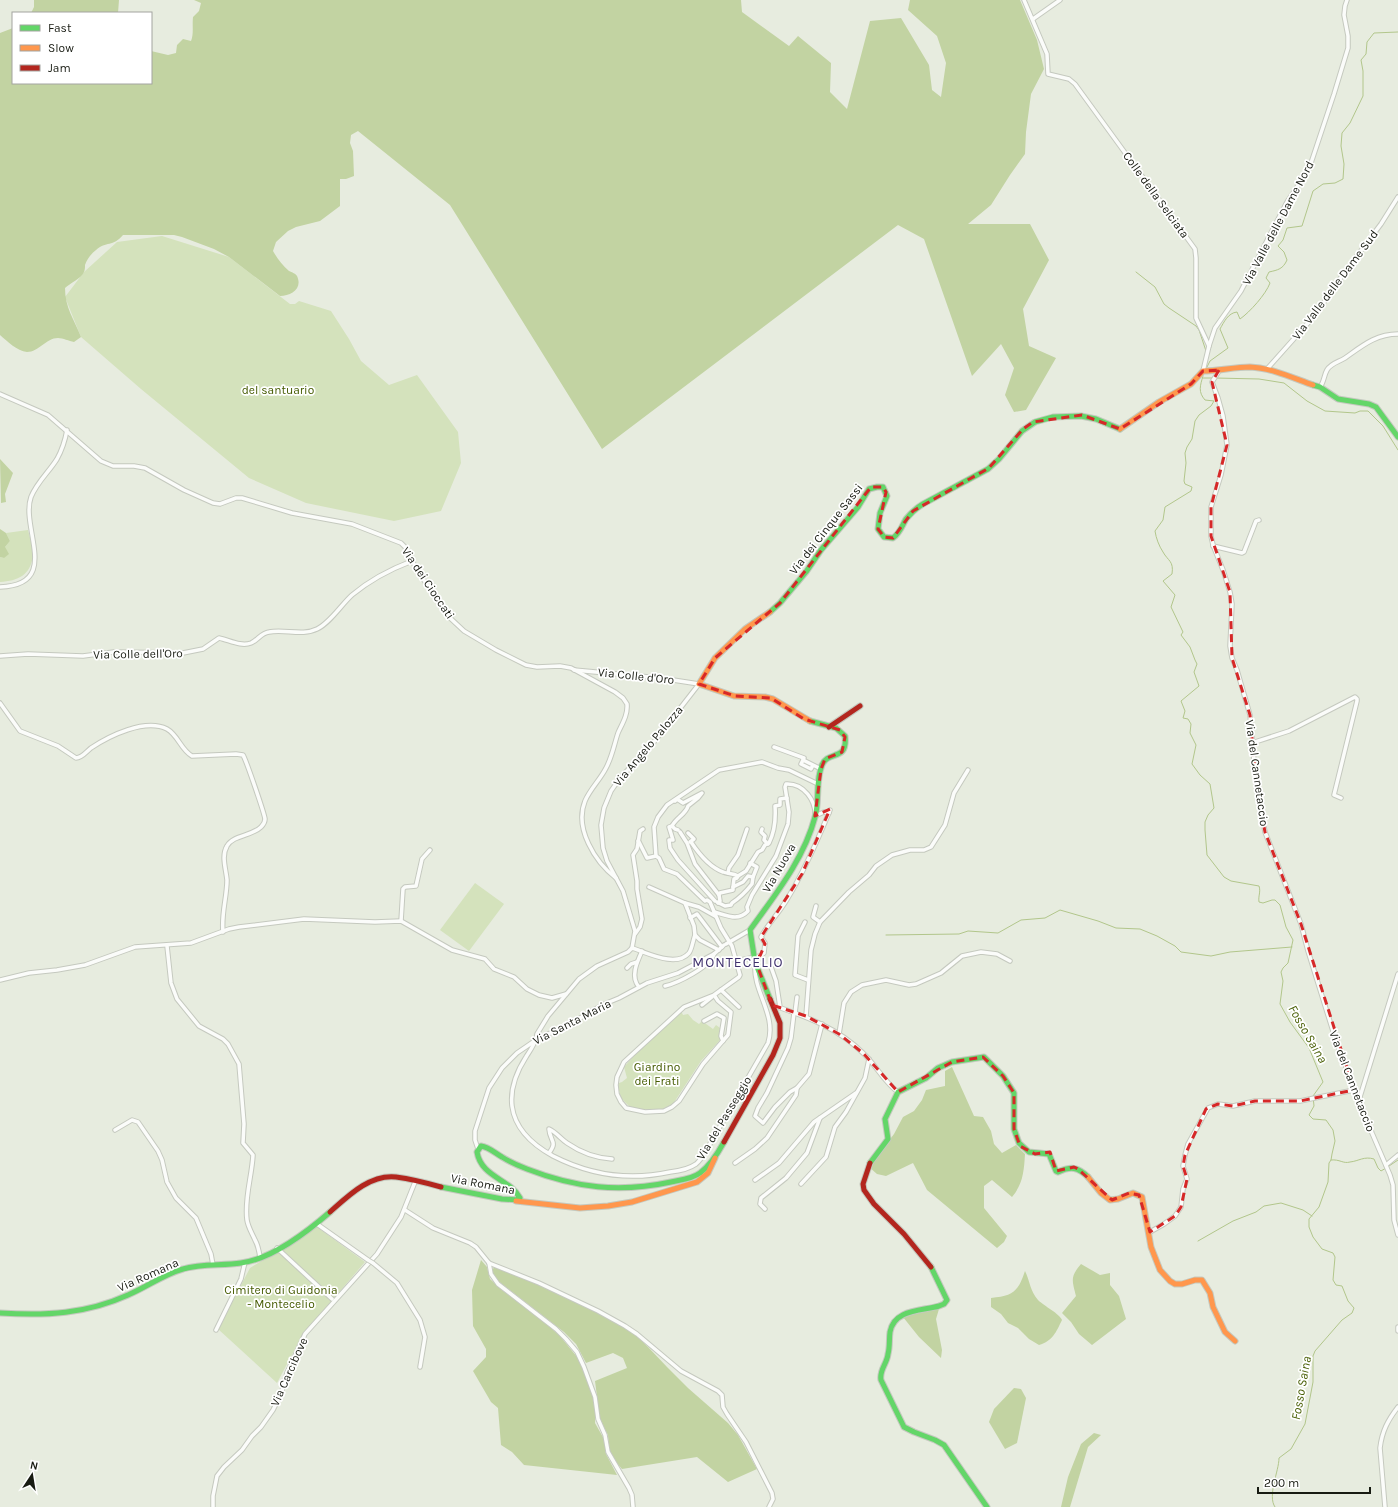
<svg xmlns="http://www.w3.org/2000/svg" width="1398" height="1507" font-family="Karla,sans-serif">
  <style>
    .green { fill: #d4e2bc }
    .forest { fill: #c2d3a2 }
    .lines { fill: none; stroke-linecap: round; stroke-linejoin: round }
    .stream { stroke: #b2c68b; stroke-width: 1 }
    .street-casing { stroke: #c5c9bf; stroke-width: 5.5 }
    .fast-casing { stroke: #c5c9bf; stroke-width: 7 }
    .slow-casing { stroke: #c5c9bf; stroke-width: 7 }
    .jam-casing { stroke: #c5c9bf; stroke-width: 7 }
    .street { stroke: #fbfcfa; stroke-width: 3.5 }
    .fast { stroke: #63d668; stroke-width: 5 }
    .slow { stroke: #ff974d; stroke-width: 5 }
    .jam { stroke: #b3261e; stroke-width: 5 }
    .street-bridge-casing { stroke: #c5c9bf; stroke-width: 5.5; stroke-linecap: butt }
    .street-bridge { stroke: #fbfcfa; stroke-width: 3.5 }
    .marked { fill: none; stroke: #d62828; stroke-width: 3; stroke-dasharray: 8 5; stroke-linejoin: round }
    .labels { text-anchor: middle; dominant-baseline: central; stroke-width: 3.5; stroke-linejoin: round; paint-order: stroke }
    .street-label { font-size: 12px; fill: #181b12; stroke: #fff }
    .park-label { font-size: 12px; fill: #455b00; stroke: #fff }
    .water-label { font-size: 13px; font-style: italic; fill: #4b6108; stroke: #fff }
    .quarter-label { font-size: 14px; letter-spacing: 1px; fill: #3f316d; stroke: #fff }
  </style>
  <rect width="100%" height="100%" fill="#e7ecdf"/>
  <g class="green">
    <polygon points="162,236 229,257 290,304 295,304 299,301 331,311 349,339 361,361 389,385 417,375 458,432 461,463 441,511 394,521 306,503 249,478 141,389 81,337 65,297 84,272 117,242"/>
    <path d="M28,530C30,538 33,548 33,555C31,575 18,581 0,582V557L4,558L5,547L10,541L6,533Z"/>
    <polygon points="475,883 504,904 469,951 440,930"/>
    <polygon points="681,1011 683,1015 688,1014 693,1020 699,1024 702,1021 713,1029 716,1025 720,1028 719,1036 721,1039 701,1061 673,1104 664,1108 659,1111 631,1108 621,1098 618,1086 619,1083 622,1082 627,1078 624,1067 644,1045"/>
    <polygon points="317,1227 365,1262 303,1334 277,1383 218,1329 250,1268"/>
  </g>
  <g class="forest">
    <polygon points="34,0 119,0 118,13 31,13 34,7"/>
    <path d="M194,0H741L742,12L789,46L798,36L831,63L830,92L847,109L870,21L901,18L929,65L932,90L941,97L946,63L937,36L908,10L910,0H1020L1037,40L1044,69L1031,94L1026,132L1025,154L1010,175L991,205L968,224H1030L1049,260L1023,309L1029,346L1056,358L1026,410L1014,412L1005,395L1014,368L1001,344L972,376L924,239L898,225L602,449L450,205L358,131L351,135L350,143L353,151L354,176L346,179H340V206L320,221L296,227L288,231L276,242L273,251C277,258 282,265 289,271C292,272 296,274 297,276C303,289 291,296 280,296L229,257L214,249L182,237L174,235H123C113,247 106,241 96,250C91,254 87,259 85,265C85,267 85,270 84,272C81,279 70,283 65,288C65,308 74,319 81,337L74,342C69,341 63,338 58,338C46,338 39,352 27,352C17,351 7,341 0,335V33L13,28V83H151V51L168,55L176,53L177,45L183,39L191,41C194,33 192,26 193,17L199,11L201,3Z"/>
    <polygon points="0,459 13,473 5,494 6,502 1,503"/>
    <polygon points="0,529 6,533 10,541 5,547 9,554 4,558 0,557"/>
    <path d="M952,1067L974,1116L983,1117L991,1131L994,1144L1002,1153L1016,1145L1025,1154C1024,1171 1023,1184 1012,1197L992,1180L984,1186V1208L1007,1236L1004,1242L997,1248L927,1190L913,1163L886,1176L877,1174L869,1167L894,1134L903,1117L914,1111L922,1100L926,1090L945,1086V1071Z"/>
    <polygon points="481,1260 487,1267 490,1279 502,1290 540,1318 560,1336 577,1357 585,1371 596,1404 595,1423 604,1439 606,1454 617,1475 524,1465 512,1452 501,1445 498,1408 491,1402 473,1371 486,1357 486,1349 473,1326 472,1290"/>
    <path d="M1081,1264L1100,1275L1110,1273V1285L1119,1296L1126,1319L1092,1345L1079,1334L1071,1322L1062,1313L1076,1296C1072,1280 1070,1277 1081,1264Z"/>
    <path d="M494,1267L547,1288L602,1314L633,1332L648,1347L667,1367L688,1388L728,1423L738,1435L757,1469L728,1482L697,1457L622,1469L614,1460L609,1448L608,1435L600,1420L595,1381L627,1368L623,1358L613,1353L586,1363L576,1344L564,1332L498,1281C493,1276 491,1272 494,1267Z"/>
    <path d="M1025,1271C1030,1281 1030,1291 1038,1300C1044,1306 1060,1314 1062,1320C1056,1332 1053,1341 1039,1345L1029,1339L1018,1328L1008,1323L1001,1314L991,1307V1298C1013,1296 1018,1292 1025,1271Z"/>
    <polygon points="939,1309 936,1319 942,1350 941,1358 919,1337 903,1317 915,1312"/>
    <polygon points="1014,1388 1021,1389 1026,1398 1017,1443 1005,1449 989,1422 994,1409"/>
    <polygon points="1094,1433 1101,1435 1088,1447 1070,1507 1061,1507 1068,1477 1081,1444"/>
  </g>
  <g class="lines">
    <g class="stream">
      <polyline points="1136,272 1155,287 1164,304 1169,308 1196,326 1199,330 1206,351"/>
      <path d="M1207,367L1210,361L1228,348L1220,329C1224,322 1228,313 1237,312L1240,319C1250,312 1266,294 1270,283L1266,278L1269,272C1278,270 1283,269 1287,260L1284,252L1278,246L1283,240L1287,228L1302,226L1313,191L1323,184L1335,183L1343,179L1344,164L1341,146L1342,133L1350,123L1363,96V71L1361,60L1366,54L1367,42L1374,33L1398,32"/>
      <path d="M1203,376C1200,386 1198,392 1205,400L1214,401L1211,406L1199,415L1195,421L1192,439L1187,447L1185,453L1186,463L1184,481L1185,484L1192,487L1191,491L1165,507L1163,520L1155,531C1156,538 1159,546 1163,552C1168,561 1174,561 1172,574L1163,581L1175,595L1171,607L1183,632L1181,635L1190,647L1195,660L1197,664L1194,672L1199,686L1181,701L1185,711L1183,718L1188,719L1191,724L1190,733L1196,745L1192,764L1200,775L1210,784L1214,808L1208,815L1205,822V830L1207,855L1224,877L1231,881L1259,886C1261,892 1258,896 1259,902L1263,903L1272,900H1275L1280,905L1286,927L1293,940L1288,963L1283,968L1281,972L1283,981L1280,1004L1290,1022L1309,1048L1323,1082L1313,1096L1314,1106L1309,1115L1313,1119L1326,1120L1333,1130L1335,1141L1332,1154L1331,1160L1329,1163L1328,1182L1319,1207L1309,1219V1227L1313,1237L1322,1249L1333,1253L1335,1257L1333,1280L1336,1285L1342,1286L1348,1301L1354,1308L1352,1313L1342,1320L1315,1351L1313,1356V1382L1305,1424L1291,1449L1279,1458C1279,1471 1267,1496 1275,1507"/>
      <polyline points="1203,378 1212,378"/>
      <polyline points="1215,378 1259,379 1284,383 1307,401 1325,411 1355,413 1360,411 1368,411 1383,426 1398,450"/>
      <polyline points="886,935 959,934 968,931 998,933 1021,920 1045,918 1060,910 1098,921 1116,928 1140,929 1157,936 1175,946 1181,952 1211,956 1230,952 1292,947"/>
      <path d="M1331,1160C1340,1159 1343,1164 1350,1162C1359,1161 1364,1156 1374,1159L1378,1168L1381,1171L1386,1168"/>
      <polyline points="1389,1166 1398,1160"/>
      <polyline points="1198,1241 1233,1221 1256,1212 1264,1206 1281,1203 1303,1210 1312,1216"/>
    </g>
    <g class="street-casing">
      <g id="street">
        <polyline points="1024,0 1047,54 1048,74 1069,79 1075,84 1195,249 1196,258 1196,318 1209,346"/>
        <polyline points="1033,19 1060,0"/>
        <polyline points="1267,369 1316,314 1336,284 1381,224 1398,197"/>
        <polyline points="1203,371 1209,346 1215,328 1241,291 1287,202 1309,169 1334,94 1348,48 1348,36 1344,15 1345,6 1347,0"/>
        <polyline points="1219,371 1212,382 1218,398 1223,416 1227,445 1221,475 1211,507 1211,536 1213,545 1223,570 1230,592 1232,604 1230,646 1232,658 1237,670 1250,715 1256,785 1265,832 1301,924 1308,951 1337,1044 1372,1133 1390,1175 1393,1185 1394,1220 1398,1235"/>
        <path d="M1320,387C1324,382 1324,375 1327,370C1331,363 1339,362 1345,358C1362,346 1376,334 1398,334"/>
        <path d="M0,394L48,415L101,461L113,466H134L145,468L184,490L213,503L220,504L236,498H242L292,513L352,524L401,543L405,547L417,570L449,617L464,631L496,650L526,665L537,667L560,666L571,668L615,692L623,698L627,704C628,715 622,724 618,733C614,745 612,757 606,768C600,780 590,789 585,801C574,828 595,862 616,878"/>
        <polyline points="1213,546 1242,553 1244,552 1256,521 1259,520"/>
        <path d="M0,587C62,585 20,528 31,497C37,482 49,472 57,459C62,450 65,441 67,430"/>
        <path d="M0,656L28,654L83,656L114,652L183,653L203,649L219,638C229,640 241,647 251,643C258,640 261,633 269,632C284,629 303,636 317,629C330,623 341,605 352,595C370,580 391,569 412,561"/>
        <polyline points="574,670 660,678 699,684 650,747 620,778 611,791 604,808 601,825 603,848 607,861 623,891 635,931 632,948"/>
        <path d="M0,703L20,731L58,746L76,758C82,758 86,752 91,748C109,736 145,718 167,729C178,735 181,750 192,756L236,754L243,755C246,760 264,812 265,819C265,822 263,825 261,827C252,836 233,835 227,846C221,856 226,869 227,880C227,897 221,914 223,932"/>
        <polyline points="1252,743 1289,731 1355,697 1357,699 1357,701 1334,795 1341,798"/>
        <polyline points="774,747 804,758 803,760"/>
        <polyline points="813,765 811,769 801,764 803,760 821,769"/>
        <path d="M672,826C676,818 686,814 688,806L698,798L702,793L683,803L677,799L675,801"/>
        <polyline points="762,829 761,832 765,836 764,840 768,844"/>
        <polyline points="678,830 675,829 672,826 669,827 673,840 669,840 670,848 678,860 715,901"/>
        <polyline points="680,832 687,843 695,864 719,895 720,901 718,903"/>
        <polyline points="688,833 694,839 690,842"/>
        <polyline points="638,841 639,842 647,858 656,856"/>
        <path d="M691,842C699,854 709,867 723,872C728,874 733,873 738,876"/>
        <polyline points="728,873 729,868 738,855 747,829"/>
        <polyline points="649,887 685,903 699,907 715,916"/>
        <path d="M733,887L734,879L737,878L738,876L746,871L758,852L762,850L765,845L769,843C775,831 776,820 775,806L780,805V799L787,798"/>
        <polyline points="719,895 720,893 733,890 733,887 743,882 748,876 753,877"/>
        <path d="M717,902L725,906L731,905L732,903C741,897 745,893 752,884L753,877L757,867L750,863"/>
        <polyline points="685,903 694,926 695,935 700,940 719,950"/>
        <polyline points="816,906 813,917 820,922"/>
        <path d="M714,912C726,915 738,922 748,911L747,907L752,895L776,856L788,824L789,812L785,787L786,784C804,783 816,801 815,816L824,812L829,813"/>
        <polyline points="690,918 697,914 722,947"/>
        <polyline points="401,921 403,889 405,887 416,886 422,859 430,850"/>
        <polyline points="805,922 798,936 795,975 808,980"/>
        <polyline points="635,934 640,927 642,919 637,889 637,881 633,855 637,849 640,831 643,829"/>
        <polyline points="726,944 750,930"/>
        <path d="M167,946L171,983L177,999L199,1026L223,1039L228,1044L239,1064L244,1124L243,1143L253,1155C252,1176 244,1199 247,1220C248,1227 252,1233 255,1240C258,1245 259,1251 260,1257"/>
        <path d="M736,961L760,956L764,953L765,943L761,937C768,924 778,914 786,901C804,872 817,842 830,810"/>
        <polyline points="771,967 776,981 780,1007"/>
        <polyline points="627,968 631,964 637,962"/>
        <polyline points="0,980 29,973 57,970 85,965 135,947 191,943 229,929 239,927 304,919 375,922 401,921 452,950 485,959 494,969 514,977 527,989 539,995 552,998 566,994"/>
        <path d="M665,986C678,983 710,967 714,954"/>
        <path d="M639,987C630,977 637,962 642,951"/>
        <polyline points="721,990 739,1007"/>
        <polyline points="714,995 718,1001 731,1012 728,1035 703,1064 679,1101 672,1107 664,1111 645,1112 626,1108 621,1102 617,1094 616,1085 617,1077 624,1062 684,1007 714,995 739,977 740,975 732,946 721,928 710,902 707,900 705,901 677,874 664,869 659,858 656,856 654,827 658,817 667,805 719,770 762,762 778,768 789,770 818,784"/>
        <polyline points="702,1005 712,997"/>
        <path d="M772,1005C805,1016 838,1028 863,1053C876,1065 884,1082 898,1092"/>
        <polyline points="794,1013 791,1038 788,1048 767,1093 758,1108 755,1116 763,1123 775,1107 790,1092 797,1088"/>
        <polyline points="795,1013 797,997"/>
        <polyline points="806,1016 811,950 815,934 820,922 849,892 869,875 876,866 892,855 910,850 924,850 931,847 945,825 954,793 968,770"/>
        <polyline points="704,1021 717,1014 724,1018 721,1036 723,1041"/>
        <polyline points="839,1034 844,1003 851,992 862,985 886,980 909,985 916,984 941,973 962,956 981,952 997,954 1010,961"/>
        <path d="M536,1040L537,1034L548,1016L579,979L597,966L628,952L632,948C648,953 676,968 689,953C692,949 693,940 695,935"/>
        <path d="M535,1041C533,1047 529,1052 526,1057C517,1071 510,1089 512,1106C515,1129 533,1145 553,1156C590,1175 629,1181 670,1172C679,1171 689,1169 696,1164C701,1160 704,1154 707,1149L768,1043C777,1015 753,992 755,965"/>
        <polyline points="1359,1100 1398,974"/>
        <polyline points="115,1130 132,1120 138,1122 158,1151 162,1160 167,1182 176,1198 196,1218 211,1254 213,1265"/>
        <polyline points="478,1149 475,1140 475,1131 489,1088 502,1068 517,1053 536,1040 575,1021 602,1005 619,998 647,983 678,973 714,954 724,945"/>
        <path d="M549,1153C558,1141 550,1142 549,1129C556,1132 561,1139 567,1143C580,1152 596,1158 612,1159"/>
        <polyline points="735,1163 755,1149 767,1138 796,1095 797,1088 809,1074 822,1024"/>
        <polyline points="1386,1165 1398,1155"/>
        <polyline points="755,1180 779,1163 814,1122 856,1093"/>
        <polyline points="801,1184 826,1157 835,1127 846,1112 865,1078 869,1059"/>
        <polyline points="765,1209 760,1204 761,1198 786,1178 807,1153 820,1118"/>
        <polyline points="405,1210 433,1228 470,1243 476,1247 489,1263 539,1283 598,1311 625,1326 637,1334 681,1371 718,1391 722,1395 723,1407 727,1414 746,1442 772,1493 773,1499 769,1507"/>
        <polyline points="317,1224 368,1260"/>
        <polyline points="1150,1232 1164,1224 1175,1216 1181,1207 1183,1189 1187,1179 1183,1166 1185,1155 1188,1144 1208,1108 1218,1104 1233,1106 1255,1101 1300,1101 1354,1090"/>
        <polyline points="277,1248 332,1299"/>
        <polyline points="373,1263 397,1283 420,1320 425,1337 420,1367"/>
        <polyline points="489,1263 491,1274 498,1284 556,1329 566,1339 577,1352 584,1367 595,1397 598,1419 605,1435 608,1452 629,1488 632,1495 633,1507"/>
        <polyline points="1398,1327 1398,1331"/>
        <polyline points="216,1330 241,1279 245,1262"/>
        <polyline points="213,1507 213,1496 217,1476 224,1467 242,1450 252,1436 261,1427 273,1410 281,1394 287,1373 305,1334 377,1254 401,1217 415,1182"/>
        <path d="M1385,1507L1380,1448C1382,1431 1388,1420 1398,1407"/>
      </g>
    </g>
    <g class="fast-casing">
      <g id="fast">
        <polyline points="1313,385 1320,387 1338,399 1369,404 1376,407 1398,437"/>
        <path d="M770,612L780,603L806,572L821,550L858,507L869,489L877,487H883L887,496L880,513L878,529L884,537L893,538C900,533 902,526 906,519C911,513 916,508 923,504L988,469L999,459L1022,431L1035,422L1053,417L1081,416L1096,419L1120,429"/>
        <path d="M770,999L755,962L750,930C775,895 804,859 815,817C820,800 815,782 822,765C828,750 848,762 845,736L836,728L810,721"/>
        <path d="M870,1163L888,1139L885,1119L898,1092L926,1078L938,1068L952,1062L984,1057L1003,1076L1014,1093V1129L1019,1143L1029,1152L1049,1154L1056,1171L1058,1172C1071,1166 1078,1167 1088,1177"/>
        <path d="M441,1187L502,1199L519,1200L520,1198C510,1179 481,1177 477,1152L481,1146C489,1147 495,1153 502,1157C510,1162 519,1166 527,1169C576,1188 619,1193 671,1182C680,1180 692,1179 700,1173C711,1165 718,1153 724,1142"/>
        <path d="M931,1267L947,1300L944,1304L939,1306C922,1311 894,1309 890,1332C889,1339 890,1347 888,1354C887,1364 879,1370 881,1380L904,1427L914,1432L935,1440L944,1445L987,1507"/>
        <path d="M0,1313C46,1316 86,1314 128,1295C147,1287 164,1274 183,1269C202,1263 222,1266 241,1263C271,1259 307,1232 330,1212"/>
      </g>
    </g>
    <g class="slow-casing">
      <g id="slow">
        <path d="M1120,429L1159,402L1191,384L1203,371C1219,371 1234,367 1250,367C1272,368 1293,378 1313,385"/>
        <polyline points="770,612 745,629 715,658 699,684 734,696 765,697 773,699 810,721"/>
        <polyline points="1088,1177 1101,1193 1110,1200 1118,1199 1133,1193 1142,1197 1151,1247 1160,1270 1170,1281 1175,1284 1182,1284 1195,1280 1202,1280 1210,1293 1213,1307 1225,1332 1235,1341"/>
        <polyline points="516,1201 580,1208 608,1206 632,1202 697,1182 708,1173 715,1158"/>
      </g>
    </g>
    <g class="jam-casing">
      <g id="jam">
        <polyline points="829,727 860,706"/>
        <polyline points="724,1142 773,1055 780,1038 780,1023 770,999"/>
        <polyline points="870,1163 863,1184 864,1190 874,1204 904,1234 931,1267"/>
        <path d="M330,1212C348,1196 370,1174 396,1177C411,1179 427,1183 441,1187"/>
      </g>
    </g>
    <use href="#street" class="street"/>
    <use href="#fast" class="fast"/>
    <use href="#slow" class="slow"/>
    <use href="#jam" class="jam"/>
    <g class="street-bridge-casing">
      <polyline id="street-bridge" points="368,1260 373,1263"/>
    </g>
    <use href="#street-bridge" class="street-bridge"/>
  </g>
  <path class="marked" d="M1219,370L1212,382L1227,445L1211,507V536L1230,592L1232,658L1250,715L1256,785L1265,832L1301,924L1354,1090L1300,1101H1255L1233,1106L1218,1104L1206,1109L1185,1155L1183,1166L1187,1179L1181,1207L1175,1216L1150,1232L1139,1195L1129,1193L1112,1200L1078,1169L1074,1167L1056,1171L1050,1152L1035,1154L1020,1146L1014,1129V1093L1003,1076L983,1057L952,1062L898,1092L864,1054L839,1034L806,1016L772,1005L754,957L760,956L765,944L761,937L802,874L830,809L815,816L821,769L825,759L842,752L845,737L840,730L804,719L771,698L735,696L699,684L715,658L780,603L871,487H883L886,492L878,529L884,537L893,538L913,511L989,468L1023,429L1033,422L1082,415L1120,429L1191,384L1203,371Z"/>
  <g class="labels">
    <g class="street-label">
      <text transform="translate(1156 195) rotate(54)">Colle della Selciata</text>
      <text transform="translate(1278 223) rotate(-62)">Via Valle delle Dame Nord</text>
      <text transform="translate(1335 285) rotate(-53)">Via Valle delle Dame Sud</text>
      <text transform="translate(826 529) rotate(-52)">Via dei Cinque Sassi</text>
      <text transform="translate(428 583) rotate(56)">Via dei Cioccati</text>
      <text transform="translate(138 654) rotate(-1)">Via Colle dell'Oro</text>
      <text transform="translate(636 676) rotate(6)">Via Colle d'Oro</text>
      <text transform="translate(648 746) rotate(-50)">Via Angelo Palozza</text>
      <text transform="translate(1257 773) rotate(82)">Via del Cannetaccio</text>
      <text transform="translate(779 868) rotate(-60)">Via Nuova</text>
      <text transform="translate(572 1022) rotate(-27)">Via Santa Maria</text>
      <text transform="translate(1352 1081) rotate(69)">Via del Cannetaccio</text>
      <text transform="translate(724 1118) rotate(-59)">Via del Passeggio</text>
      <text transform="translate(483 1184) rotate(11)">Via Romana</text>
      <text transform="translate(148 1275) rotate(-24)">Via Romana</text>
      <text transform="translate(289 1372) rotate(-66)">Via Carcibove</text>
    </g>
    <g class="park-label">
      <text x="278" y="390">del santuario</text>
      <text x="657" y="1067">Giardino<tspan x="657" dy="14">dei Frati</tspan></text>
      <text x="281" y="1290">Cimitero di Guidonia<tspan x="281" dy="14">- Montecelio</tspan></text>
    </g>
    <g class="water-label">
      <text transform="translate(1308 1034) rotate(60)">Fosso Saina</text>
      <text transform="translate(1301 1388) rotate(-80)">Fosso Saina</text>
    </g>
    <g class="quarter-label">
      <text x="738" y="962">MONTECELIO</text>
    </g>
  </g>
  <rect x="12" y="12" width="140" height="72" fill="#ffffff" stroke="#a3a4a0"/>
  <rect x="20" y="25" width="20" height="6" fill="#63d668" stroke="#a3a4a0"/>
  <text x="48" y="32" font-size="12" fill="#181b12">Fast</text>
  <rect x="20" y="45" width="20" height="6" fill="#ff974d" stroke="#a3a4a0"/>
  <text x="48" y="52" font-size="12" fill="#181b12">Slow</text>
  <rect x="20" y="65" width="20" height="6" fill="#b3261e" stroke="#a3a4a0"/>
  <text x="48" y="72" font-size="12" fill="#181b12">Jam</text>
  <g transform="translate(32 1475) rotate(12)" stroke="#ffffff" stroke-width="3" paint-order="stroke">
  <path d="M0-3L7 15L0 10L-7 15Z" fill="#181b12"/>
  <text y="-6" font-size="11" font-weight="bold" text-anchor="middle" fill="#181b12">N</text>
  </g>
  <path d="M1258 1487v6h112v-6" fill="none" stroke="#181b12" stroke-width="2"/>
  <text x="1264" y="1487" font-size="12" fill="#181b12" stroke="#ffffff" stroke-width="3" paint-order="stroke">200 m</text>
</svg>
